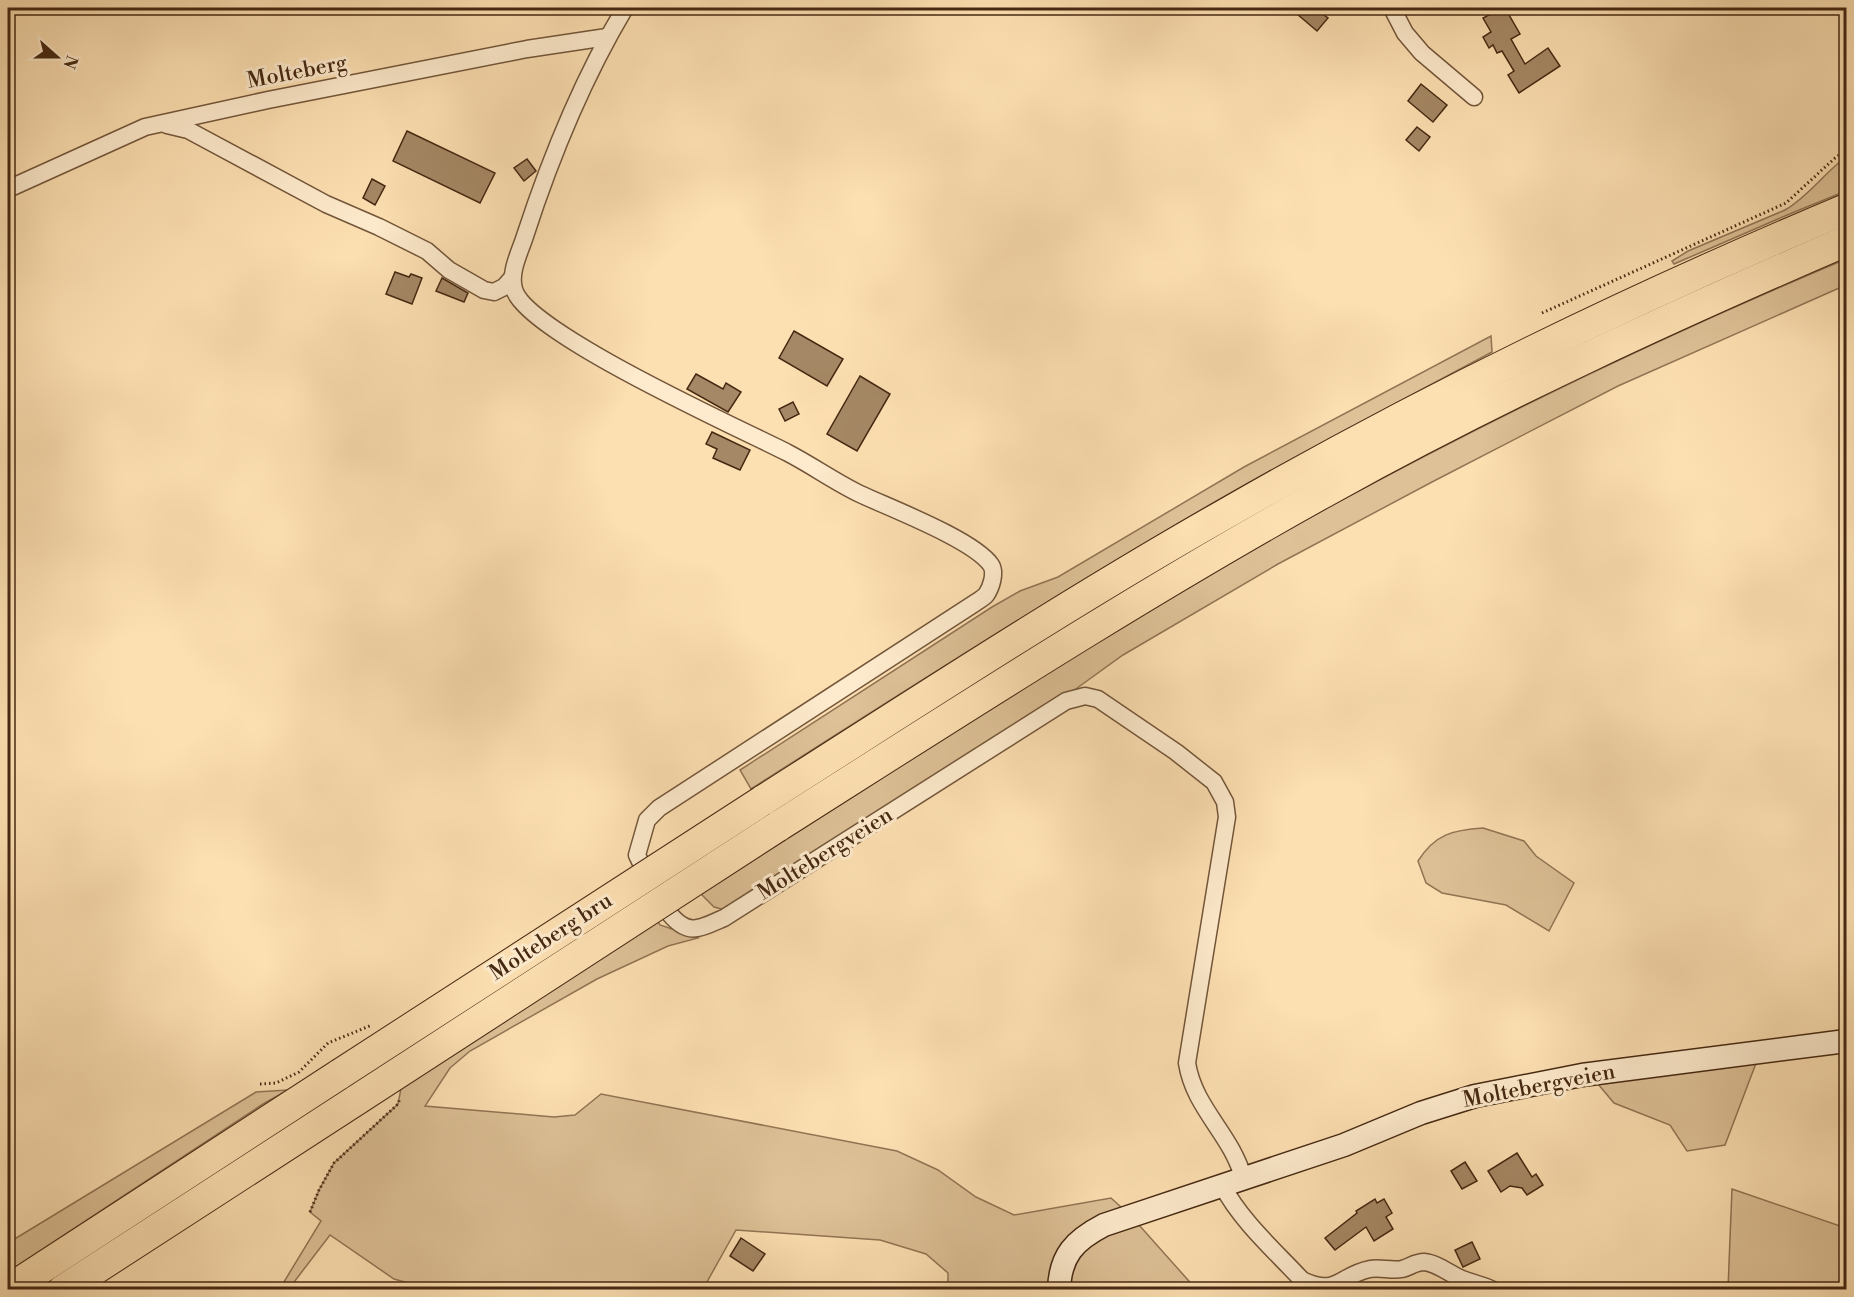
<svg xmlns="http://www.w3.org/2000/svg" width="1854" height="1297" font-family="'Libre Bodoni',serif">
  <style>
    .green { fill: #dec197; stroke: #927454; stroke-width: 1.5 }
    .building { fill: #a58865; stroke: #452812; stroke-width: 1.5 }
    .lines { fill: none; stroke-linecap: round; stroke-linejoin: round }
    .minor-casing { stroke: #73563a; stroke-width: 19 }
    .secondary-casing { stroke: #452812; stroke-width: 25 }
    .motorway-casing { stroke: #452812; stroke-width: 32 }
    .path { stroke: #452812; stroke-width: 3; stroke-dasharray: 1.5 3; stroke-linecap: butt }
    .minor { stroke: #feebcd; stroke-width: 16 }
    .secondary { stroke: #feebcd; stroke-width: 22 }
    .motorway { stroke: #fde0b2; stroke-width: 30 }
    .motorway-bridge-casing { stroke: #452812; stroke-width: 32; stroke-linecap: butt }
    .motorway-bridge { stroke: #fde0b2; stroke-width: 30 }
    .labels { text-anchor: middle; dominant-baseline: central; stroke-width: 6; stroke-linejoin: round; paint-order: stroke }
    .street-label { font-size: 22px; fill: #452812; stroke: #feebcd }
  </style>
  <rect width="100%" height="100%" fill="#fde0b2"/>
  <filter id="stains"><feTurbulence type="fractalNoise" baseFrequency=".00333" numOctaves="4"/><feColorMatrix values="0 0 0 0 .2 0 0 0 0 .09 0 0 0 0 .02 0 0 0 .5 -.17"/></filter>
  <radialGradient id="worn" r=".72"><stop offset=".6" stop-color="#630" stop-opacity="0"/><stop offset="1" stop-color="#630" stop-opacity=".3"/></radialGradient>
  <g class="green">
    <path d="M1846,157V191L1792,213L1674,264L1672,261L1688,251L1785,210C1809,196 1824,173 1846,157Z"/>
    <path d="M1846,259V285L1618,386L1432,482L1278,564L1123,655L1073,691L725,910L714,907L701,894C873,784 1044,671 1220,568C1422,452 1632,349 1846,259Z"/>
    <path d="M1491,336L1492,352C1388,408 1283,461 1182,521C1036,607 893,698 751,789L740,770L992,607L1020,591L1058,577L1244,467Z"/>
    <path d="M1483,828L1524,841L1536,856L1574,883L1549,931L1506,905L1442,893L1426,883L1418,861C1435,834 1453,830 1483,828Z"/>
    <polygon points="630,872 660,925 698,938 668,946 597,979 470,1051 450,1068 425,1106 554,1117 575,1115 601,1094 897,1151 938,1170 976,1197 1014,1215 1111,1198 1131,1216 1196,1289 948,1289 948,1273 926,1254 880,1240 736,1230 703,1289 429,1289 394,1279 330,1235 291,1286 290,1289 279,1290 321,1221 310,1212 319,1190 334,1163 398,1104 416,1010"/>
    <polygon points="1758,1058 1725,1145 1687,1151 1670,1125 1614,1103 1598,1084"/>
    <polygon points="288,1090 263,1104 8,1272 8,1243 256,1092"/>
    <polygon points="1732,1189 1846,1228 1846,1289 1728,1289"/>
  </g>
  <g class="building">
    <polygon points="1290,8 1326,8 1321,13 1328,18 1317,31"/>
    <polygon points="1502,8 1505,8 1520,34 1511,39 1525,64 1548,48 1560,66 1519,93 1508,75 1514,71 1502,51 1497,53 1493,45 1489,48 1483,37 1491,32 1483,18"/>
    <polygon points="1421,84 1447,105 1433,122 1408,101"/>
    <polygon points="1417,127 1430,137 1419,151 1406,140"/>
    <polygon points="407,131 495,173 480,203 393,161"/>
    <polygon points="527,159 536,171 524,181 514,168"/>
    <polygon points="372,179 385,186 375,205 363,198"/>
    <polygon points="395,272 409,277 411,274 422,278 412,304 386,294"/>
    <polygon points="442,278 468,293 464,302 436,291"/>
    <polygon points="794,331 843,359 827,386 779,358"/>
    <polygon points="696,374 723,389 726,383 741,392 728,412 687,389"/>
    <polygon points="860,376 890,394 857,451 827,434"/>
    <polygon points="793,402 799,414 785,421 779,409"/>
    <polygon points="712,432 750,450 740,470 713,458 717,449 706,444"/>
    <polygon points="1517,1153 1532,1177 1536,1174 1543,1185 1527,1195 1522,1188 1510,1186 1501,1192 1488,1171"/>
    <polygon points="1465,1162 1477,1181 1462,1189 1451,1171"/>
    <polygon points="1375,1199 1377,1203 1384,1199 1392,1213 1386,1217 1393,1229 1374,1241 1366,1227 1335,1250 1325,1238 1357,1213 1356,1211"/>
    <polygon points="741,1238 765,1254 753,1271 730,1256"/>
    <polygon points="1472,1242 1480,1259 1463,1267 1455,1250"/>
  </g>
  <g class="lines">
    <g class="minor-casing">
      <g id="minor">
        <path d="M625,8C582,80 551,156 525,236C520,252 509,272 514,289C525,332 741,429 788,453C813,466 835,482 860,494C890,508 974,540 991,565C996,573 991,588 986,595C983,598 978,601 975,603L659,808L647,820L637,855C647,875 670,934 697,928C706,927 716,921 724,918L1066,701L1085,696L1098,699L1176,752L1214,782L1225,802L1227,817L1187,1063C1194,1108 1231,1134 1243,1177"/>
        <polyline points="1392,8 1405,33 1422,53 1474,97"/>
        <polyline points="167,125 188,130 326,204 379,227 427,251 449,270 484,290 494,292 504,287 512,278"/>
        <polyline points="8,189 145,127 268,100 527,49 607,37"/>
        <path d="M1222,1185C1241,1221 1274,1250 1302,1280C1338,1297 1339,1275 1370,1269C1380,1267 1391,1271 1402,1269C1410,1267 1415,1262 1424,1262C1437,1263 1450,1274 1462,1279C1472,1283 1483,1285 1493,1290"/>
      </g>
    </g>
    <g class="secondary-casing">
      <path id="secondary" d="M1059,1290C1060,1255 1075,1240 1104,1225L1344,1145L1421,1113L1475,1096L1582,1075L1846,1041"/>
    </g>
    <g class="motorway-casing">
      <g id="motorway">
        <path d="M762,801C916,703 1068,603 1227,513C1427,398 1634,298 1846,209"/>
        <path d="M777,827C960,711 1142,593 1332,488C1498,396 1672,316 1846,241"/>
        <polyline points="8,1290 340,1074"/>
        <polyline points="63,1290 358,1099"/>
      </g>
    </g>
    <g class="path">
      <polyline points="1542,313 1786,203 1835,158 1846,150"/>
      <polyline points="260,1084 276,1083 299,1072 328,1043 372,1025"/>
      <polyline points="310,1212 319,1190 334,1163 398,1104 400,1098"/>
    </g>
    <use href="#minor" class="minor"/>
    <use href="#secondary" class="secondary"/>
    <use href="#motorway" class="motorway"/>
    <g class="motorway-bridge-casing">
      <g id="motorway-bridge">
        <polyline points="340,1074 762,801"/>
        <polyline points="358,1099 777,827"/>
      </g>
    </g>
    <use href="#motorway-bridge" class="motorway-bridge"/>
  </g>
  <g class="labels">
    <g class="street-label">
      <text transform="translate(297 72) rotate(-11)">Molteberg</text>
      <text transform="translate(825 854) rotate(-32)">Moltebergveien</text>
      <text transform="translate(551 937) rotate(-33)">Molteberg bru</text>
      <text transform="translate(1539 1086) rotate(-11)">Moltebergveien</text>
    </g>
  </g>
  <rect width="1854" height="1297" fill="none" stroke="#fde0b2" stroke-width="30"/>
  <rect x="9" y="9" width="1836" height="1279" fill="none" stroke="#452812" stroke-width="3"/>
  <rect x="15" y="15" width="1824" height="1267" fill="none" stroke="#452812" stroke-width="1.5"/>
  <g transform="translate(57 57) rotate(111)" stroke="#feebcd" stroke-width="4.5" paint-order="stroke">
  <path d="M0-4.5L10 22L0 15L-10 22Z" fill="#452812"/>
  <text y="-9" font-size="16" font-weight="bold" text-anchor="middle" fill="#452812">N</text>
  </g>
  <rect width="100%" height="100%" filter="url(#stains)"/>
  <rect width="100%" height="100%" fill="url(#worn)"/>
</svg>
